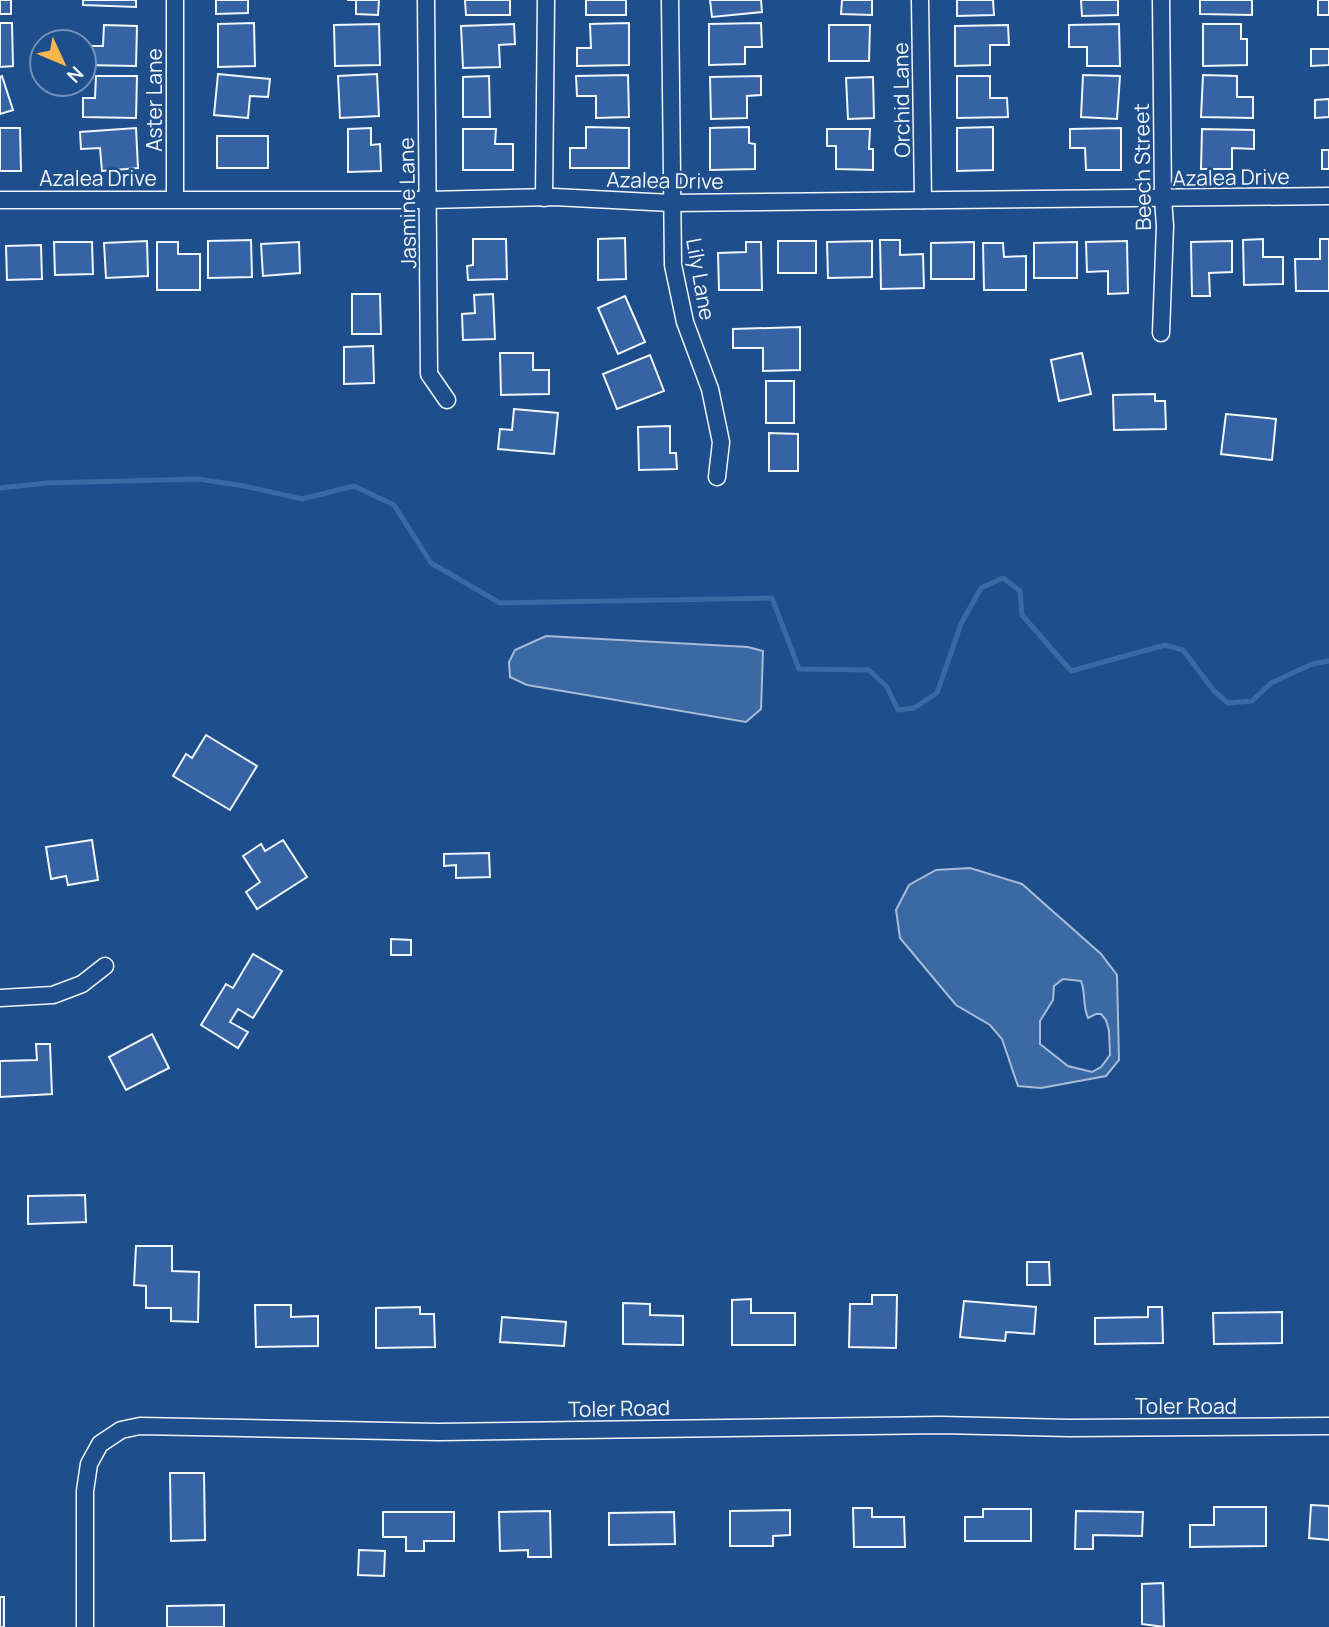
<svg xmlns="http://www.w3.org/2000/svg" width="1329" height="1627" font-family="Manrope,sans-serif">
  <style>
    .water { fill: #3b69a3; stroke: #a8bbd7; stroke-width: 2; fill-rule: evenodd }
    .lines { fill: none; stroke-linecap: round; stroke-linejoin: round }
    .stream { stroke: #3b69a3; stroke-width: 5 }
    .building { fill: #3563a3; stroke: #f2f6ff; stroke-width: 2 }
    .minor-casing { stroke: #f2f6ff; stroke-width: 19 }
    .minor { stroke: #1f4e8c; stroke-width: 16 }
    .labels { text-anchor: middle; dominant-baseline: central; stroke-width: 5; stroke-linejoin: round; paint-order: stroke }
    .street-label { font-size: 21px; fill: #f2f6ff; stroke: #1f4e8c }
  </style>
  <rect width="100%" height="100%" fill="#1f4e8c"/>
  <g class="water">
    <polygon points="546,636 748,647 763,651 761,709 746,722 527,685 510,677 509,662 515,650"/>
    <path d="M970,868L1022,884L1101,954L1117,975L1119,1060L1106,1076L1041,1088L1018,1086L1002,1039L990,1025L956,1005L900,938L896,910L909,885L936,870ZM1063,979L1081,981C1086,993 1082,1003 1088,1018L1096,1014H1101L1106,1020L1109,1031L1110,1055L1101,1067L1092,1072L1068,1066L1040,1044V1021L1053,1000L1054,986Z"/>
  </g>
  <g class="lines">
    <polyline class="stream" points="0,488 47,483 198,479 244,486 302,499 354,486 394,505 431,563 500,603 772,598 799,669 869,670 887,687 898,710 914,708 937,693 961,624 981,588 1003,578 1020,591 1022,615 1071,671 1165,645 1183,650 1214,691 1228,703 1252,701 1271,683 1312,664 1329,661"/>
  </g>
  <g class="building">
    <rect x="0" y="0" width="11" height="14"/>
    <polygon points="83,0 136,0 136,7 83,5"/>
    <polygon points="216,0 248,0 248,13 216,14"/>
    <polygon points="347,0 379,0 378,15 356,14 356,0"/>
    <polygon points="465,0 510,0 510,15 466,15"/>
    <rect x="586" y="0" width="40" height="15"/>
    <polygon points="710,0 761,0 762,12 712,17"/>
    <polygon points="842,0 872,0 872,15 841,14"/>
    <polygon points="957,0 993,0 994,15 957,16"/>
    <polygon points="1081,0 1118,0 1118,15 1082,16"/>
    <polygon points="1200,0 1252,0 1252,15 1200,14"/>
    <rect x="1318" y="0" width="11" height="15"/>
    <polygon points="0,23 12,23 13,66 0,67"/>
    <polygon points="254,23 255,66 218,67 218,24"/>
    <polygon points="629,23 629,65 577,66 577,48 591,48 590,24"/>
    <polygon points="761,23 762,47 745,47 745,64 709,65 709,24"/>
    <polygon points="379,24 380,65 335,66 334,25"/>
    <polygon points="514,24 515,44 499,45 500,67 463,68 461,26"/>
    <polygon points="1119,24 1120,66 1087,66 1087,47 1069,47 1069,25"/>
    <polygon points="1203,24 1241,24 1241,39 1247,39 1247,65 1203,66"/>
    <polygon points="104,25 137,26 136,66 84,65 84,46 103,46"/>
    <polygon points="829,25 870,25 869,61 829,61"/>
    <polygon points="1008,25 1009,45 990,45 990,65 955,66 955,26"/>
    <polygon points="1311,49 1329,49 1329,65 1311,66"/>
    <polygon points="218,74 270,79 268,97 250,96 248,118 214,115"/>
    <polygon points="377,74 379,116 340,118 338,76"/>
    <polygon points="628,75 629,117 596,118 596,96 577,96 576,76"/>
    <polygon points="1083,75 1120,76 1117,119 1081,117"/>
    <polygon points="1203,75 1237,76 1237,97 1253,97 1253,118 1201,117"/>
    <polygon points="2,76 13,110 0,114 0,77"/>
    <polygon points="96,76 137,76 136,118 83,117 83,98 95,98"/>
    <polygon points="489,76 490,117 463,117 463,77"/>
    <polygon points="761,76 761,95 747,96 747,118 711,119 710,77"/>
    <polygon points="957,76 990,76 990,98 1007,98 1008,117 957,118"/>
    <polygon points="873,77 874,118 848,119 846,78"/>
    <polygon points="1329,99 1329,117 1315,118 1315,100"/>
    <polygon points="586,127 629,128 629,168 570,168 570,148 586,148"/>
    <polygon points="749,127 749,143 755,144 755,169 710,170 710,128"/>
    <polygon points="993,127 993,170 957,171 957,128"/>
    <polygon points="0,128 20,128 21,171 0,171"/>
    <polygon points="136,128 138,168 102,171 100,148 81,149 80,132"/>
    <polygon points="371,128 371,145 380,144 381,171 348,172 348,129"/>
    <polygon points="1121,128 1121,170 1086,170 1085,148 1070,148 1070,129"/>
    <polygon points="463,129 496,129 495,144 513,144 513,170 463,170"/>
    <polygon points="827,129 870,129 869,149 873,149 873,170 836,169 836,146 827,146"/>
    <polygon points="1202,129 1254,130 1254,149 1232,148 1232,169 1201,169"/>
    <rect x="217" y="136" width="51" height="32"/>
    <rect x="1322" y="150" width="7" height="19"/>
    <polygon points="625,238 626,279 598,280 598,239"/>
    <polygon points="473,239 506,239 507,279 468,280 467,266 473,265"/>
    <polygon points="1263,239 1263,257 1283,257 1283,284 1244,285 1243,240"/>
    <polygon points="1320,239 1329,239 1329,291 1296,291 1295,259 1320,259"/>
    <polygon points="251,240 252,277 208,278 208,241"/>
    <polygon points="880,240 900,240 900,255 923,254 924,288 881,289"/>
    <polygon points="147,241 148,276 106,278 104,243"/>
    <rect x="778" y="241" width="38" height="32"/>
    <polygon points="872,241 872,277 828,278 827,242"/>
    <polygon points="1127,241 1128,293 1108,294 1108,271 1087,272 1086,242"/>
    <polygon points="1232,241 1232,272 1209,273 1210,296 1192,296 1191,242"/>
    <polygon points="54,242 92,242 93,274 55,275"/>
    <polygon points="157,242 178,242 178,254 200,254 200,290 157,290"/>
    <polygon points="299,242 300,273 263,276 261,244"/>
    <polygon points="746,242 761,242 762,290 719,290 718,253 746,252"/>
    <polygon points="974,242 974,279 931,279 931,243"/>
    <polygon points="1077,242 1077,278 1034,278 1034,243"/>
    <polygon points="983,243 1003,243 1004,257 1026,256 1026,290 984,290"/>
    <polygon points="41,245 42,279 7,280 6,246"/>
    <polygon points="352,294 380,294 381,334 352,334"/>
    <polygon points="493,294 495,339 463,340 462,314 475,313 474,295"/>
    <polygon points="625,296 645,342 618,354 598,308"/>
    <polygon points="800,327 800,370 763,371 763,348 733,348 733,329"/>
    <polygon points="373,346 374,383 344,384 344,347"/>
    <polygon points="500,353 533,353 533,370 549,370 549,394 501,395"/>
    <polygon points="1082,353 1091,394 1059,401 1051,360"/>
    <polygon points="650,355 664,391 617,409 603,374"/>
    <rect x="766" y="381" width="28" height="42"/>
    <polygon points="1155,394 1155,401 1165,401 1166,429 1114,430 1113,395"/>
    <polygon points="514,409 558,413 554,454 498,449 500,429 512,430"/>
    <polygon points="1226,414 1276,419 1272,460 1221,454"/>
    <polygon points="670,426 670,453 676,453 677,469 639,470 638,427"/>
    <polygon points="769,433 798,434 798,471 769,471"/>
    <polygon points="206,735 257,766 230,810 173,776 186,754 192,758"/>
    <polygon points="92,840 98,880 68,885 66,876 51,879 46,847"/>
    <polygon points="283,840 307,877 257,909 246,892 260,882 243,856 261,844 265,851"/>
    <polygon points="489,853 490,877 456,878 456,865 444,866 444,854"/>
    <polygon points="391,939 411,940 411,955 391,955"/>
    <polygon points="253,954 282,971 253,1018 238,1009 230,1022 248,1032 238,1048 201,1025 226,984 233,988"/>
    <polygon points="152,1034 169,1068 126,1090 109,1057"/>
    <polygon points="36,1044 50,1044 52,1094 0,1097 0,1061 37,1060"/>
    <polygon points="85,1195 86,1222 28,1224 28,1196"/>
    <polygon points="136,1246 172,1246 172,1271 199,1272 198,1322 171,1321 171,1308 146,1308 146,1286 134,1285"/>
    <polygon points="1027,1262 1049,1262 1050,1285 1027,1285"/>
    <polygon points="872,1295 897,1295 896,1348 849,1347 850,1304 872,1304"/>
    <polygon points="751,1299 751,1313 795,1313 795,1345 732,1345 732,1300"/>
    <polygon points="964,1301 1036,1307 1034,1334 1006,1332 1005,1341 960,1337"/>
    <polygon points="623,1303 650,1304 650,1315 683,1316 683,1345 623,1344"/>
    <polygon points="255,1305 291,1305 291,1317 318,1316 318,1346 256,1347"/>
    <polygon points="420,1307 420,1314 434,1314 435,1347 376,1348 376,1308"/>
    <polygon points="1148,1307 1162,1307 1163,1343 1095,1344 1095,1318 1148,1317"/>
    <polygon points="1282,1312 1282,1343 1214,1344 1213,1313"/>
    <polygon points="502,1317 566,1322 564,1346 500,1342"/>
    <polygon points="170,1473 204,1473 205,1540 171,1541"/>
    <polygon points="1311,1505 1329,1506 1329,1540 1309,1538"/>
    <polygon points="1214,1507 1266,1507 1266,1546 1190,1547 1190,1525 1214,1525"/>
    <polygon points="853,1508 872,1508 872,1517 904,1517 905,1547 854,1547"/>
    <polygon points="983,1509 1031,1509 1031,1541 965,1541 965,1517 983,1517"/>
    <polygon points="790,1510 790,1535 773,1536 773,1546 730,1546 730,1511"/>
    <polygon points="550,1511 551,1557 528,1557 528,1550 500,1551 499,1512"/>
    <polygon points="1076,1511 1143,1512 1142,1536 1093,1535 1093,1549 1075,1549"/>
    <polygon points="383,1512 454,1512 454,1541 424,1541 424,1551 406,1551 406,1537 383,1537"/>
    <polygon points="674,1512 675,1544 609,1545 609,1513"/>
    <polygon points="359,1550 385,1551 384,1576 358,1575"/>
    <polygon points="1163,1583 1164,1627 1142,1624 1142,1584"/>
    <rect x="0" y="1597" width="4" height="30"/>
    <polygon points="224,1605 224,1627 167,1627 167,1606"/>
  </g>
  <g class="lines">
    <g class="minor-casing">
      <g id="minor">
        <polyline points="175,0 175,199"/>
        <polyline points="426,0 429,374 447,400"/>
        <polyline points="670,0 673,265 685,322 710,389 721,442 717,477"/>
        <polyline points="920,0 923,200"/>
        <polyline points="1161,0 1163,199 1165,226 1161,333"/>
        <polyline points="544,198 546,0"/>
        <polyline points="0,200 428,200 554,197 671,203 1329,196"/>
        <polyline points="0,998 53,995 82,984 105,966"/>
        <polyline points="85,1627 85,1491 89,1464 100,1444 121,1430 140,1426 438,1432 941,1425 1069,1428 1329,1426"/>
      </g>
    </g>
    <use href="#minor" class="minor"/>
  </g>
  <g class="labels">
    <g class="street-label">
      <text transform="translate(154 100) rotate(-90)">Aster Lane</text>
      <text transform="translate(901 100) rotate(-91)">Orchid Lane</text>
      <text transform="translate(1142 167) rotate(-91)">Beech Street</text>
      <text transform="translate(1231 177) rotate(-1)">Azalea Drive</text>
      <text x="98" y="178">Azalea Drive</text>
      <text transform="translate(665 180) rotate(1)">Azalea Drive</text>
      <text transform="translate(407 203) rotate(-91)">Jasmine Lane</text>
      <text transform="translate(701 279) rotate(80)">Lily Lane</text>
      <text x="1186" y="1406">Toler Road</text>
      <text transform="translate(619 1408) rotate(-1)">Toler Road</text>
    </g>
  </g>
  <g transform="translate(63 63) rotate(134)"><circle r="33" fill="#1f4e8c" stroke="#7391ba" stroke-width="2"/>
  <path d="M0-5L12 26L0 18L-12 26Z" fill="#ffb74d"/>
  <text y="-10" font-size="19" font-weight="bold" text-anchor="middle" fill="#f2f6ff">N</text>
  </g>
</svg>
